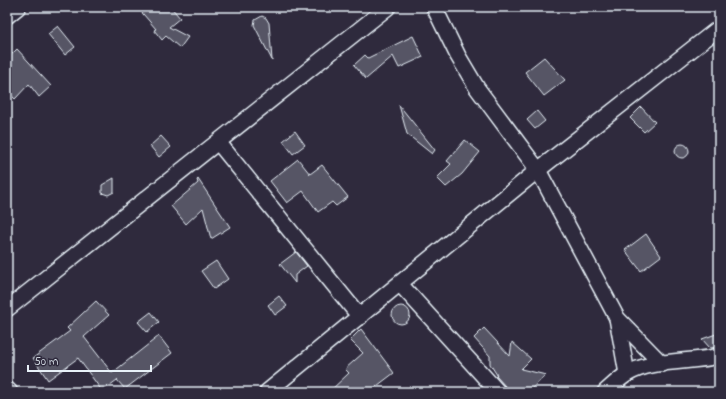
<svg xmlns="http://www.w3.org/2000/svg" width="726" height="399" font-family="'Indie Flower',sans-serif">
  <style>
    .building { fill: #575565; stroke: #e8f1f8 }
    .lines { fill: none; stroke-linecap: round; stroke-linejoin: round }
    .street-casing { stroke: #e8f1f8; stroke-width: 18 }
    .street { stroke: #2f2a3d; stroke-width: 15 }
  </style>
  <rect width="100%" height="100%" fill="#2f2a3d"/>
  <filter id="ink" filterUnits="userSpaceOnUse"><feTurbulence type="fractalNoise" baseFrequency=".025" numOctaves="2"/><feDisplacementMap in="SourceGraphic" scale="8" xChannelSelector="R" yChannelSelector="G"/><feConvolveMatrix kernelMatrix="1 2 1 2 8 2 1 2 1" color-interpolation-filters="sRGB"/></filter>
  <g filter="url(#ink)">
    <g class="building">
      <polygon points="137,7 171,7 180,18 169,27 188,37 180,48 166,36 162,40 154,30 156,29"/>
      <polygon points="262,16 266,18 269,23 272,60 254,25 255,20"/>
      <polygon points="58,26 75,47 65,55 48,34"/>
      <polygon points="413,36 423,57 399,68 393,56 366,79 354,65 365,55 368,58 372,56"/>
      <polygon points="17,49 51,86 39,97 29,84 15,99 7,91 7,59"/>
      <polygon points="544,57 565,80 544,96 525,72"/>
      <polygon points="399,105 435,150 432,154 407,134"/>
      <polygon points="641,107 655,122 644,132 630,118"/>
      <polygon points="537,111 545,121 535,129 527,120"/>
      <polygon points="295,131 305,145 293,154 283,141"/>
      <polygon points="161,136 171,147 159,157 150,146"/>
      <polygon points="465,140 480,152 462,174 446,187 437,178 451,164 447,161"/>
      <circle cx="682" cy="151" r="7"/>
      <polygon points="298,159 310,174 322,165 348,197 336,206 332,202 318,212 303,191 287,203 270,181"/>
      <polygon points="114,178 114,192 108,195 102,193 102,185"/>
      <polygon points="198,179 230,227 211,239 203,208 186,224 171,206 198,183 197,180"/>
      <polygon points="646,234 661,256 641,271 625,250"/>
      <polygon points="296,252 307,266 295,275 295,283 280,264"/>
      <polygon points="216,261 228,279 214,289 201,271"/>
      <polygon points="279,296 287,306 275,315 268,305"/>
      <polygon points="96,301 109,315 84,337 112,373 159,336 172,353 125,389 117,380 102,391 78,358 48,380 33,358 70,331 67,328"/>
      <circle cx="401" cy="315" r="9"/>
      <polygon points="151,312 159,322 147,332 138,322"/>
      <polygon points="484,328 510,356 512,342 531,359 521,369 546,375 528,392 507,392 505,386 496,376 497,375 490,364 490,356 474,338"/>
      <polygon points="361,329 394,373 369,392 329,392 349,373 345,369 363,353 350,340"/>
      <polygon points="719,333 719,347 710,348 702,339"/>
    </g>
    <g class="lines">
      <g class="street-casing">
        <g id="street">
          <polyline points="434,7 458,56 477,88 538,170 617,318 662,364"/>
          <polyline points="7,16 18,7"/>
          <polyline points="218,142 360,317"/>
          <polyline points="400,284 498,392"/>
          <polyline points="7,309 388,7"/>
          <polyline points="617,318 627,374"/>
          <polyline points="7,389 10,392"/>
          <polyline points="267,392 538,170 719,28"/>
          <path d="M605,392C612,386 619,379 627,374C651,359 691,363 719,356"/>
        </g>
      </g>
      <use href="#street" class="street"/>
    </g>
  </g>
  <rect width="726" height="399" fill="none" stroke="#2f2a3d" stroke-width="24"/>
  <rect x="12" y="12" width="702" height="375" fill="none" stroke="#e8f1f8" stroke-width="1.5" filter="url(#ink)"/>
  <path d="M28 365v6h123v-6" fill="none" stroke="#e8f1f8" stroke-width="2"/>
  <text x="34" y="365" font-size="12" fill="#e8f1f8" stroke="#2f2a3d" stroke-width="3" paint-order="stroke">50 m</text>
</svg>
